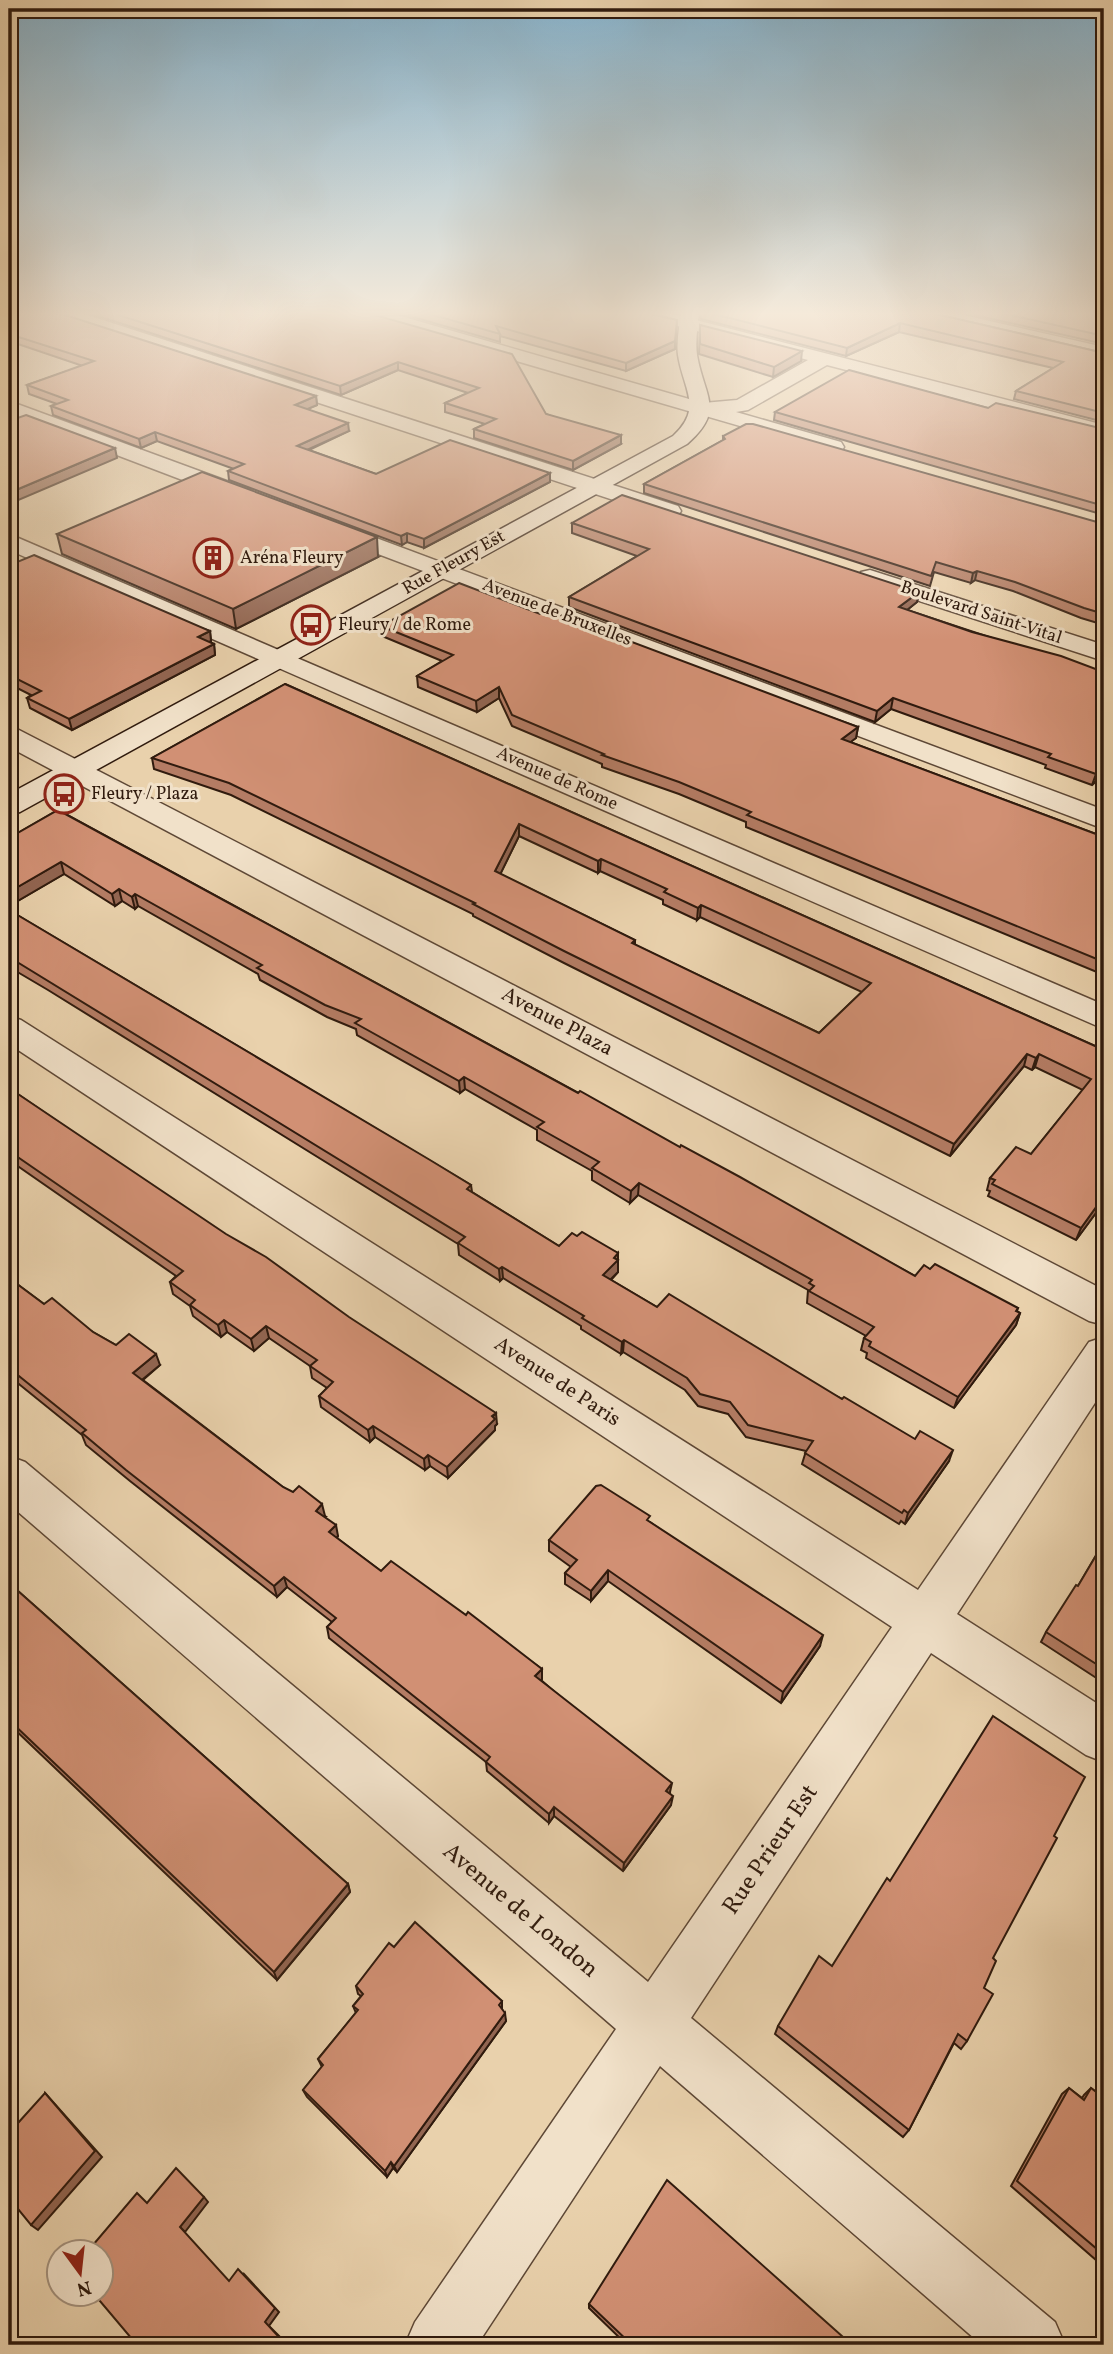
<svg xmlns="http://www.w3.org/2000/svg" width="1113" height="2354" font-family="Vollkorn,serif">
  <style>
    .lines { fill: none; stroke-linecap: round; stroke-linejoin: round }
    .street-casing { stroke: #5e4836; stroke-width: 3 }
    .secondary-casing { stroke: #301b0e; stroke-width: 3 }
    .street { fill: #f1e1c9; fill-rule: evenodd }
    .secondary { fill: #f1e1c9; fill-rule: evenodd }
    .wall { fill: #b47c64; stroke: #301b0e; stroke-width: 2; fill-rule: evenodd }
    .shaded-wall { fill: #926551; stroke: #301b0e; stroke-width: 2 }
    .building { fill: #d19074; stroke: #301b0e; stroke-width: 2; fill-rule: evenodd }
    .labels { text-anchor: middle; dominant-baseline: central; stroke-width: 6; stroke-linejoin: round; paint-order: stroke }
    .far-poi-label { font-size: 18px; fill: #301b0e; stroke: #f1e1c9; text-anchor: start }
    .far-street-label { font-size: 18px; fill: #301b0e; stroke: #f1e1c9 }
    .street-label { font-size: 21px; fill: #301b0e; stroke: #f1e1c9 }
    .near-street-label { font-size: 24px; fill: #301b0e; stroke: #f1e1c9 }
  </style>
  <rect width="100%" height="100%" fill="#e9d1ac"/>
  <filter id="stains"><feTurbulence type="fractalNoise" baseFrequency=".00286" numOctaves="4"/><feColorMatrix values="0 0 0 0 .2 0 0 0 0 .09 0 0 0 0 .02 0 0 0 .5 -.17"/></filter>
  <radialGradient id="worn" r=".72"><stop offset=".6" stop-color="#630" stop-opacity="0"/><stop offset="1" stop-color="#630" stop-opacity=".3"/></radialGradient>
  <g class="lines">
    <g class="street-casing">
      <g id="street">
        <polygon points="49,311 75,311 678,506 681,511 678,516 662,516 52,315"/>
        <polygon points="355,311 383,311 703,403 737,400 808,360 635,315 632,311 661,311 1104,425 1104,437 827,365 748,410 736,412 841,442 844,447 841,452 833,453 358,315"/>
        <polygon points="915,311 946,311 1104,347 1104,359 918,315"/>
        <polygon points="9,401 251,490 254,495 251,500 235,500 9,414"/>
        <polygon points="328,520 1104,810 1104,829 320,532 316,527 320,522"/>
        <polygon points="9,534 1104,1005 1104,1029 9,550"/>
        <polygon points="870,570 1104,645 1104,661 861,582 858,577 861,572"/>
        <polygon points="9,728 19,730 1104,1290 1104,1325 1089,1321 9,747"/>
        <polygon points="9,1016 21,1020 918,1590 1089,1342 1104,1337 1104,1389 957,1614 1104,1708 1104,1762 1086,1755 931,1653 691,2018 1055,2322 1065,2345 982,2345 660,2066 477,2345 405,2345 415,2322 616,2029 9,1504 9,1456 25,1462 648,1982 892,1627 9,1044"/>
      </g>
    </g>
    <g class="secondary-casing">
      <path id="secondary" d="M681,311H699C698,325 695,341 697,355C704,397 726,410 687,444L20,812L9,815V794L673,436C704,408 683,389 678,355C676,341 680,325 681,311Z"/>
    </g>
    <use href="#street" class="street"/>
    <use href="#secondary" class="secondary"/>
  </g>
  <g class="wall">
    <polygon points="83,311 361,311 546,414 621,444 573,470 474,438 474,429 485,424 445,412 445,403 468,393 398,370 341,395"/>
    <polygon points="392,311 639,311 677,320 675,349 626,371 500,336 500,342"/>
    <polygon points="699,311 923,311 1104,353 1104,422 1014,399 1016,391 1053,368 899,332 846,356 701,319"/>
    <polygon points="957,311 1104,311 1104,344"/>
    <polygon points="9,316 316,396 317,405 307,409 349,431 309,450 376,474 550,473 550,482 424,548 407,542 402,545 229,480 228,471 234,469 157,441 141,448 53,415 51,406 57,404 29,394 27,385 83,366 9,341"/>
    <polygon points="700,325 801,361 773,377 699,354"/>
    <polygon points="988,408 1104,429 1104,515 774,420 775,412"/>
    <polygon points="723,436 1104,524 1104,625 1081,618 1013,591 975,580 971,583 934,572 930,586 644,493 644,484 723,440"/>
    <polygon points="572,523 919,592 917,602 907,610 1104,675 1104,773 1092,785 1045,768 1046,765 891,709 875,722 569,607 569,597 637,556 572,533"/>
    <polygon points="57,534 378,557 236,629 62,554"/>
    <polygon points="9,560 210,631 211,641 210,642 214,644 215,655 72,730 30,708 27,698 31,695 9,684"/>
    <polygon points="540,614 858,727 856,738 850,742 1104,837 1104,975 746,827 746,822 679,794 602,767 602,764 512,726 499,698 477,712 418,687 417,676 442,661 382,636 381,626"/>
    <path d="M285,684L1104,1050V1202L1076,1240L988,1196L990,1191L987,1190L990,1178L1031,1154L1083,1090L1035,1067L1032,1070L1024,1066L950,1156L564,963L473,916V914L231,795L154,769L152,758ZM519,836L598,873L600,871L663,900V904L697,920L700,917L862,992L819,1033L635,945V940L500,874Z"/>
    <polygon points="58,810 915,1276 1018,1308 1017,1311 1020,1313 1016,1325 954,1408 866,1358 867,1353 861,1350 864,1338 866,1336 807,1303 808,1290 638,1195 630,1203 592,1180 592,1171 537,1140 537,1130 465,1089 460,1093 357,1035 356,1029 327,1017 260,980 258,974 138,906 135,909 122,901 115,906 64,874 9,906 9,838"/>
    <polygon points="9,910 471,1185 472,1192 559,1246 577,1236 618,1253 618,1272 611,1280 657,1307 842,1399 949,1461 905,1524 901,1521 899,1524 802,1464 806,1451 746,1437 728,1414 698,1406 685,1390 623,1352 621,1354 581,1329 581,1326 503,1278 500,1281 459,1255 458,1244 48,990 9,967"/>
    <polygon points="9,1088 497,1424 495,1426 495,1430 448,1478 430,1466 425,1470 375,1437 370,1442 321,1407 319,1396 327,1388 312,1378 310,1366 269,1338 254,1351 227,1332 221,1337 193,1316 190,1306 173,1294 170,1282 176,1276 9,1160"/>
    <polygon points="9,1278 44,1304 116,1345 160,1365 143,1380 283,1487 325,1516 324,1516 338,1536 337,1538 381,1571 466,1615 542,1669 542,1679 541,1680 670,1792 671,1805 623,1871 554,1816 549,1823 487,1771 486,1762 329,1638 327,1627 332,1622 287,1587 277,1597 130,1481 86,1445 82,1435 9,1376"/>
    <polygon points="650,1522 820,1646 781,1703 608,1581 591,1601 565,1584 565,1573 571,1567 549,1551 549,1540"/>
    <polygon points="1104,1542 1104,1683 1041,1642 1046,1632 1078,1586"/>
    <polygon points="9,1583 348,1884 350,1892 277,1980 9,1724"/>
    <polygon points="394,1947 502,2001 502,2009 506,2021 397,2172 393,2168 387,2177 307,2097 303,2090 322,2067 318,2059 356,2013 353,2006 361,1996 358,1994 356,1986"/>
    <polygon points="993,1958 967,2041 961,2049 954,2043 909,2130 903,2137 775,2034 778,2026 832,1966"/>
    <polygon points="1069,2088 1082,2098 1084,2095 1091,2088 1104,2098 1104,2267 1011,2186 1062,2094"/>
    <polygon points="589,2304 852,2345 627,2345 589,2308"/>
  </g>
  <g class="shaded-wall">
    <polygon points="900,323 899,332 846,356 847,348"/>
    <polygon points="675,341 675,349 626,371 626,363"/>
    <polygon points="802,351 801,361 773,377 774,367"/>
    <polygon points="398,362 398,370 341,395 340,386"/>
    <polygon points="316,396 317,405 296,414 295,405"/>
    <polygon points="348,423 349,431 298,454 297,446"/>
    <polygon points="155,432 157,441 141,448 139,439"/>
    <polygon points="621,435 621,444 573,470 573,461"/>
    <polygon points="115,448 117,458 9,504 9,493"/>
    <polygon points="550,473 550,482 424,548 424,539"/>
    <polygon points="407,533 407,542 402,545 401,536"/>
    <polygon points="377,537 378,557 236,629 233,609"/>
    <polygon points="977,571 975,580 971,583 973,573"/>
    <polygon points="919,592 917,602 897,618 899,607"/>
    <polygon points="210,631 211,641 200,647 198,637"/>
    <polygon points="214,644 215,655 72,730 69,719"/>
    <polygon points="499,687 499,698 477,712 476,701"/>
    <polygon points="893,698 891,709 875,722 877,711"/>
    <polygon points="858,727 856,738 840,750 842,739"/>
    <polygon points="1104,766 1104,773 1092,785 1096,774"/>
    <polygon points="519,824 519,836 496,883 495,871"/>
    <polygon points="601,859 600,871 598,873 598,861"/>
    <polygon points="61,862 64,874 9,906 9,892"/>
    <polygon points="119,889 122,901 115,906 112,894"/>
    <polygon points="135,894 138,906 135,909 132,897"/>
    <polygon points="701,905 700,917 697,920 698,908"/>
    <polygon points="1027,1054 1024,1066 950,1156 954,1144"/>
    <polygon points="1039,1054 1035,1067 1032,1070 1036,1058"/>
    <polygon points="464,1077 465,1089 460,1093 459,1081"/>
    <polygon points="639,1183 638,1195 630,1203 631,1191"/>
    <polygon points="1104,1196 1104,1202 1076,1240 1081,1228"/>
    <polygon points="618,1253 618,1272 603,1287 603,1275 614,1258"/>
    <polygon points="502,1267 503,1278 500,1281 499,1269"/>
    <polygon points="1020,1313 1016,1325 954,1408 958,1397"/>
    <polygon points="224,1320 227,1332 221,1337 218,1325"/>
    <polygon points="266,1326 269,1338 254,1351 251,1339"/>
    <polygon points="624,1340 623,1352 621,1354 622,1342"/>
    <polygon points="156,1354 160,1365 137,1384 133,1373"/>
    <polygon points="496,1413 497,1424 495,1426 495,1430 448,1478 447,1467"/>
    <polygon points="373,1426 375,1437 370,1442 368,1430"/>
    <polygon points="953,1450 949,1461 905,1524 908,1513"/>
    <polygon points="428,1455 430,1466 425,1470 424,1459"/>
    <polygon points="322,1504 325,1516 319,1522 316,1511"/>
    <polygon points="336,1525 338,1536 332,1543 329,1532"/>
    <polygon points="608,1570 608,1581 591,1601 591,1591"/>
    <polygon points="284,1577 287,1587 277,1597 274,1586"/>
    <polygon points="823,1635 820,1646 781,1703 783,1692"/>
    <polygon points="542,1669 542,1679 536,1686 535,1676"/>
    <polygon points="672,1783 670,1792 665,1800 666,1791"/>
    <polygon points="673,1796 671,1805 623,1871 624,1863"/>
    <polygon points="554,1807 554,1816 549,1823 549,1814"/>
    <polygon points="348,1884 350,1892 277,1980 274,1972"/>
    <polygon points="505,2013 506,2021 397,2172 394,2166"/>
    <polygon points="45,2093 102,2157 38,2230 31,2225"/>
    <polygon points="391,2162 393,2168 387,2177 385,2171"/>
    <polygon points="204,2197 208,2202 185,2232 180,2227"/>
    <polygon points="243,2273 279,2312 269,2326 282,2339 278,2345 271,2345 265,2322"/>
  </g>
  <g class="building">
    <polygon points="29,311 53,311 316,396 295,405 348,423 297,446 376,474 450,440 550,473 424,539 407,533 401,536 228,471 244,464 155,432 139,439 51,406 68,400 27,385 94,361 9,334 9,316"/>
    <polygon points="106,311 361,311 512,354 546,414 621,435 573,461 474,429 496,419 445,403 479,388 398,362 340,386"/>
    <polygon points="419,311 639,311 677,320 675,341 626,363 496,326 500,334"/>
    <polygon points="702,311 923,311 1104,353 1104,413 1016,391 1063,362 900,323 847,348"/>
    <polygon points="993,311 1104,311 1104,336"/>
    <polygon points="700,325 802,351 774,367 700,344"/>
    <polygon points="849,370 988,408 996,403 1104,429 1104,506 775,412"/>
    <polygon points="26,415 115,448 9,493 9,421"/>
    <polygon points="746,424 753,424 1104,524 1104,614 1084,608 1015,582 977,571 973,573 936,562 931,576 644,484 725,439 723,436"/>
    <polygon points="202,472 377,537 233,609 57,534"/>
    <polygon points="622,495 919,592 899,607 972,632 1061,656 1101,671 1098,673 1104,675 1104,766 1096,774 1048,757 1051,754 893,698 877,711 569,597 649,549 572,523"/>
    <polygon points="34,555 210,631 198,637 214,644 69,719 27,698 41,691 9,675 9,560 15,563"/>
    <polygon points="459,583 540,614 547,610 858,727 842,739 1104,837 1104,962 747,815 751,812 679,782 602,755 604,754 512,715 499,687 476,701 417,676 453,655 381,626"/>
    <path d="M285,684L1104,1050V1196L1081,1228L992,1184L995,1180L990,1178L1016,1147L1031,1154L1091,1079L1039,1054L1036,1058L1027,1054L954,1144L564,951L473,904L475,903L229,783L152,758ZM519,824L598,861L601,859L667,889L664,892L698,908L701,905L871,983L819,1033L632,943L635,940L495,871Z"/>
    <polygon points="58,810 578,1093 580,1091 680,1147 681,1145 740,1177 915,1276 924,1265 930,1269 935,1264 1018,1308 1016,1311 1020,1313 958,1397 869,1346 871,1342 864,1338 874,1327 809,1291 814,1286 809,1283 812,1280 639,1183 631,1191 592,1168 599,1162 537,1127 544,1122 464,1077 459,1081 355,1023 361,1019 325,1005 257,968 262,965 135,894 132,897 119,889 112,894 61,862 9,892 9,838"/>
    <polygon points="9,910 430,1160 471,1185 467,1189 559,1246 572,1233 577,1236 582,1232 618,1253 614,1258 618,1260 603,1275 657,1307 669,1294 842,1399 844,1397 915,1439 920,1431 953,1450 908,1513 904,1510 902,1513 805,1453 813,1441 748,1425 730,1402 700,1394 687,1378 624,1340 622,1342 582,1318 584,1316 502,1267 499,1269 458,1243 465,1237 9,957"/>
    <polygon points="9,1088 226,1234 266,1257 349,1317 496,1413 492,1416 495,1419 447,1467 428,1455 424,1459 373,1426 368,1430 319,1396 333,1382 310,1366 317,1360 266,1326 251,1339 224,1320 218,1325 190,1305 195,1300 170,1282 183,1271 9,1151"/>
    <polygon points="9,1278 44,1304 52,1298 93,1332 116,1345 129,1334 156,1354 133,1373 283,1487 293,1492 299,1486 322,1504 316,1511 336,1525 329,1532 381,1571 391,1561 466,1615 468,1612 542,1669 535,1676 672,1783 666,1791 673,1796 624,1863 554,1807 549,1814 486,1762 490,1757 327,1627 336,1618 284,1577 274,1586 126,1470 82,1433 86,1430 9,1368"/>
    <polygon points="601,1485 650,1516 647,1520 823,1635 783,1692 608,1570 591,1591 565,1573 577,1560 549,1540 596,1486"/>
    <polygon points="1104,1542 1104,1669 1046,1632 1076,1585 1078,1586"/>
    <polygon points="9,1583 348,1884 274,1972 9,1720"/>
    <polygon points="993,1716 1085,1777 1054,1836 1057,1838 993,1958 996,1961 984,1988 993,1994 967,2041 958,2034 909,2130 778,2026 819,1956 832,1966 887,1878 890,1881"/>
    <polygon points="415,1922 502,2001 499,2005 505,2013 394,2166 391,2162 385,2171 303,2090 323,2065 318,2059 358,2010 353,2006 363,1994 356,1986 389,1943 394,1947"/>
    <polygon points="1069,2088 1084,2100 1091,2088 1104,2098 1104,2255 1017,2181"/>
    <polygon points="45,2093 95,2151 31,2225 9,2198 9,2133"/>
    <polygon points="176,2168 204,2197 180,2227 229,2281 238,2269 275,2308 265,2322 278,2336 271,2345 137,2345 94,2294 102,2294 102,2252 87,2252 137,2193 147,2203"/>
    <polygon points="667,2180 852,2345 632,2345 589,2304"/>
  </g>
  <linearGradient id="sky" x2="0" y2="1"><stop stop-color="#87b5d0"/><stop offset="0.49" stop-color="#f5eada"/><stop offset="1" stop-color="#f5eada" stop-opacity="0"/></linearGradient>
  <rect width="1113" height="640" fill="url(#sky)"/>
  <defs>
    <g id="building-ring" transform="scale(2.0125)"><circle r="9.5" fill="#f1e1c9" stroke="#8f2418" stroke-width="1.5"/><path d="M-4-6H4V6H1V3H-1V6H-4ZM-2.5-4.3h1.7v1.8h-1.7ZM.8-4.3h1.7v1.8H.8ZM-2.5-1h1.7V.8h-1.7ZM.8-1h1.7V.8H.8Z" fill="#8f2418"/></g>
    <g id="bus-ring" transform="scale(2.0125)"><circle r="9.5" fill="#f1e1c9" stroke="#8f2418" stroke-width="1.5"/><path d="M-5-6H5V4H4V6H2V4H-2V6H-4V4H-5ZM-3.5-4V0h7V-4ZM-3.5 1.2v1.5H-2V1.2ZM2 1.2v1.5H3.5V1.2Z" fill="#8f2418"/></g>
  </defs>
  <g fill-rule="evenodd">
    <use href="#building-ring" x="213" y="558"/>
    <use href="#bus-ring" x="311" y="625"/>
    <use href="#bus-ring" x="64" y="794"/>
  </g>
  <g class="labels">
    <g class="far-poi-label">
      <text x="240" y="558">Aréna Fleury</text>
      <text x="338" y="625">Fleury / de Rome</text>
      <text x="91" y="794">Fleury / Plaza</text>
    </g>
    <g class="far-street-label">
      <text transform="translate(454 563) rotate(-29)">Rue Fleury Est</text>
      <text transform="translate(557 613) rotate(21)">Avenue de Bruxelles</text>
      <text transform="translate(981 613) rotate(18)">Boulevard Saint-Vital</text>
      <text transform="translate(557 779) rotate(24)">Avenue de Rome</text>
    </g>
    <g class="street-label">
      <text transform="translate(557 1022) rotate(28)">Avenue Plaza</text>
      <text transform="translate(557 1382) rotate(33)">Avenue de Paris</text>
    </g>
    <g class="near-street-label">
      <text transform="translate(771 1850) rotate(-56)">Rue Prieur Est</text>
      <text transform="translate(520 1911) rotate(40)">Avenue de London</text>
    </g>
  </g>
  <rect width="1113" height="2354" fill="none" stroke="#e9d1ac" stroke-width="35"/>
  <rect x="10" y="10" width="1092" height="2333" fill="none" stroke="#301b0e" stroke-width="3.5"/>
  <rect x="18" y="18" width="1078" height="2319" fill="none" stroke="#301b0e" stroke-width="2"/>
  <g transform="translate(80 2273) rotate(165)"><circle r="33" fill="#f1e1c9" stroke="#a4927e" stroke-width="2"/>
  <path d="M0-5L12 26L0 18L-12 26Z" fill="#8f2418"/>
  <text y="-10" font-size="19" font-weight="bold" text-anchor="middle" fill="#301b0e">N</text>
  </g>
  <rect width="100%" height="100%" filter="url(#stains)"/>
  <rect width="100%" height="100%" fill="url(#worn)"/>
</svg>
